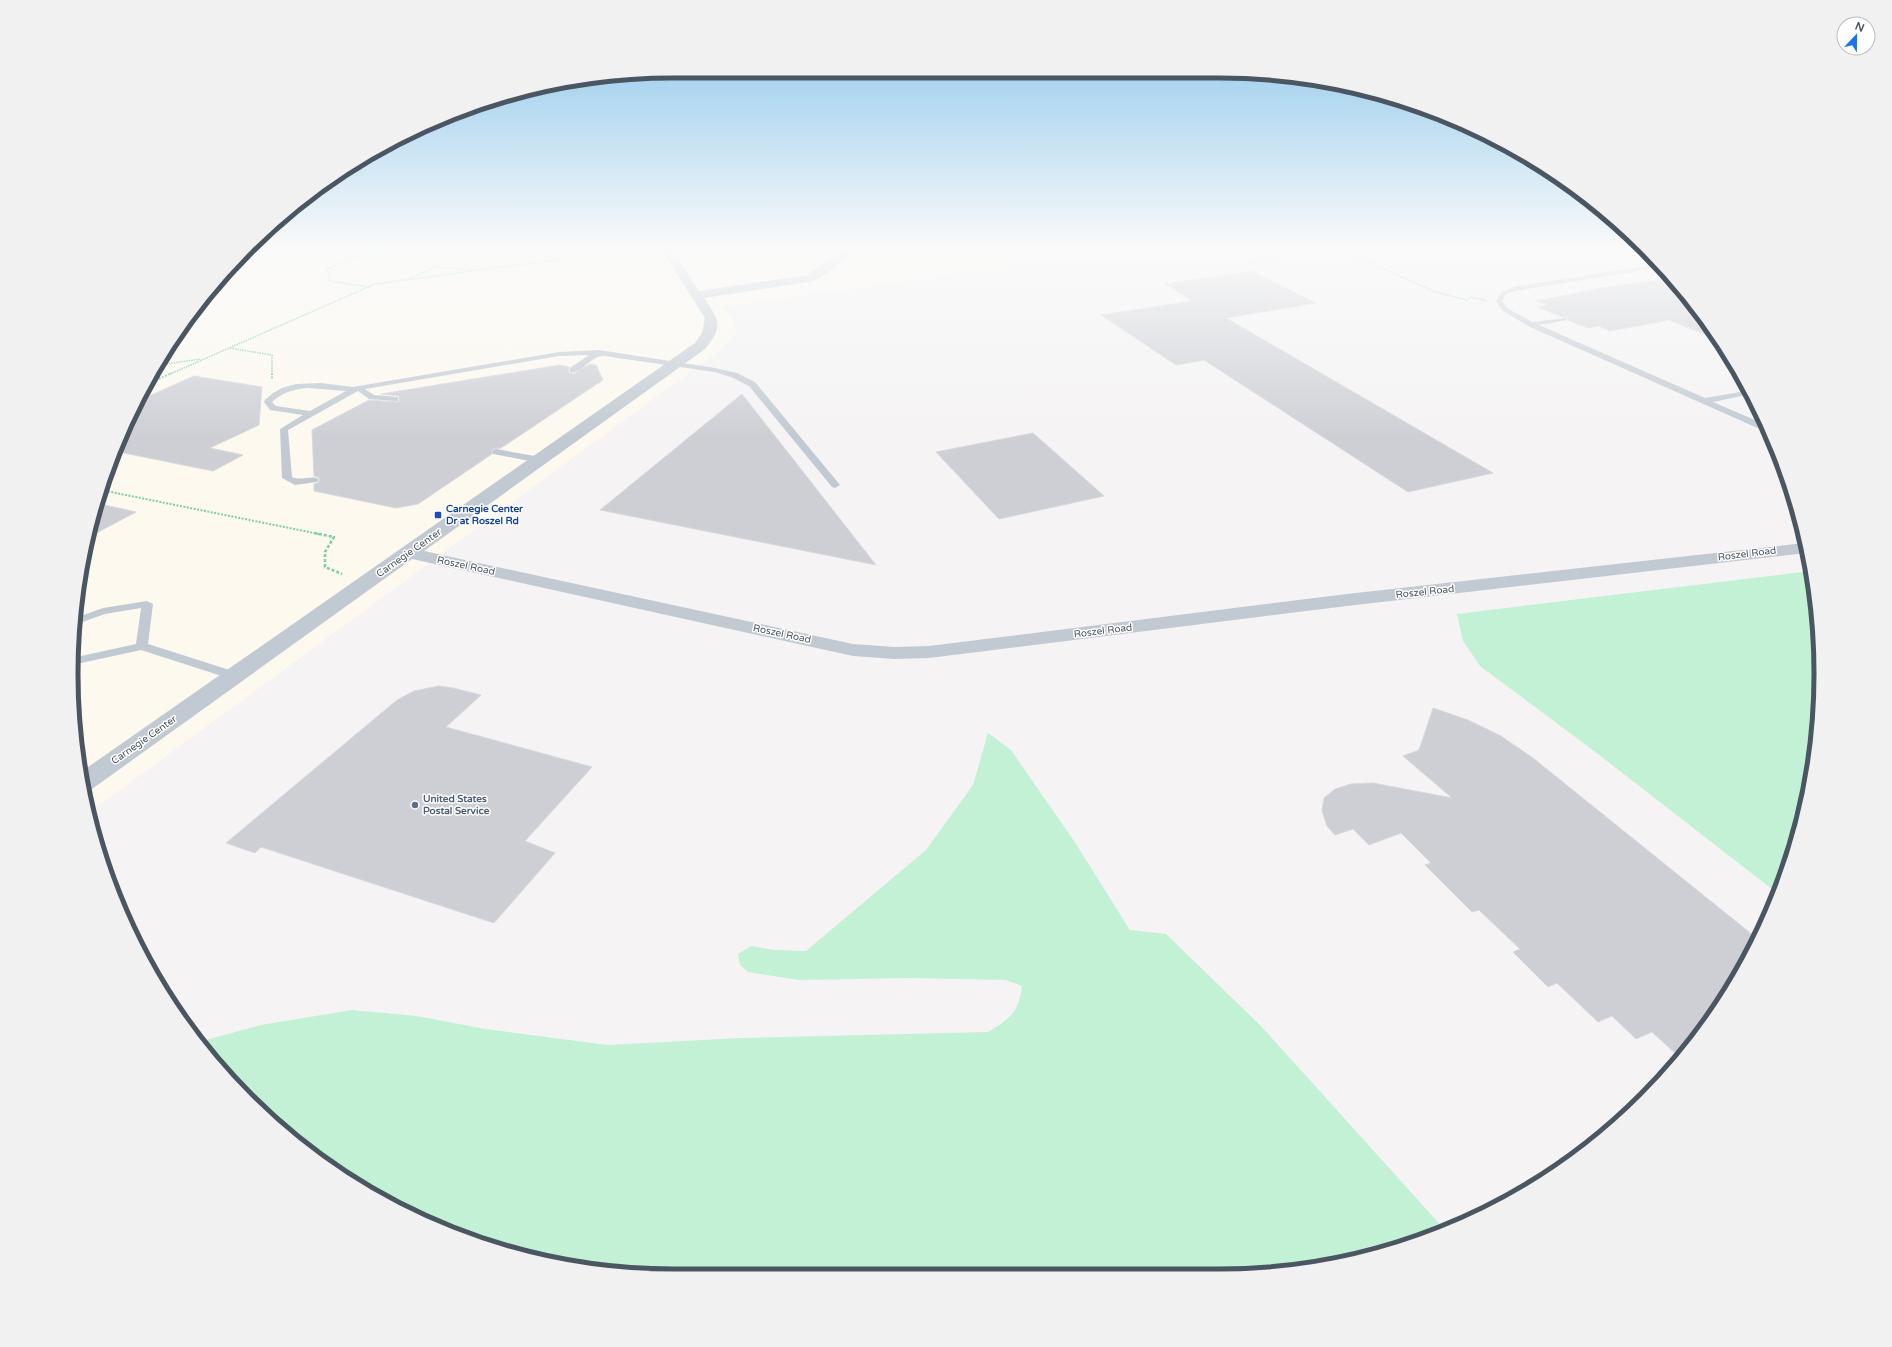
<svg xmlns="http://www.w3.org/2000/svg" width="1892" height="1347" font-family="'Varela Round',sans-serif">
  <style>
    .commercial { fill: #fdf9ef }
    .green { fill: #c3f1d5 }
    .building { fill: #cdcfd5; stroke: #d7d9de }
    .lines { fill: none; stroke-linecap: round; stroke-linejoin: round }
    .path-far2 { stroke: #7ad0a6; stroke-width: 1.5; stroke-dasharray: 1.5 1; stroke-linecap: butt }
    .path-far1 { stroke: #7ad0a6; stroke-width: 2; stroke-dasharray: 2 1.5; stroke-linecap: butt }
    .path { stroke: #7ad0a6; stroke-width: 2.5; stroke-dasharray: 3 2; stroke-linecap: butt }
    .lane { fill: #c1cad2; fill-rule: evenodd }
    .street { fill: #c1cad2; fill-rule: evenodd }
    .transit-dot { fill: #1a4fb4; stroke: #fff; stroke-width: 1.5 }
    .service-dot { fill: #5c6f8a; stroke: #fff; stroke-width: 1.5 }
    .labels { text-anchor: middle; dominant-baseline: central; stroke-width: 3; stroke-linejoin: round; paint-order: stroke }
    .transit-label { font-size: 10px; font-weight: bold; fill: #164399; stroke: #fff; text-anchor: start }
    .street-label { font-size: 10px; fill: #4a5661; stroke: #fff }
    .service-label { font-size: 10px; font-weight: bold; fill: #4e5e75; stroke: #fff; text-anchor: start }
    .rim { fill: none; stroke: #4a5661; stroke-width: 5 }
  </style>
  <rect width="100%" height="100%" fill="#f5f3f3"/>
  <polygon class="commercial" points="248,249 1142,249 720,307 734,320 736,334 721,349 90,812 76,752 71,673 76,595 92,517 117,443 172,339 220,276"/>
  <g class="green">
    <polygon points="1810,571 1816,595 1820,713 1801,829 1777,893 1598,754 1480,666 1463,641 1457,614"/>
    <path d="M988,733L1011,750L1074,841L1130,930L1166,934L1261,1026L1445,1230L1412,1244L1297,1271L634,1275L518,1256L407,1214L307,1152L221,1071L199,1042L261,1025L352,1010L417,1016L485,1029L607,1045L741,1038L988,1032C1010,1019 1019,1012 1022,986L1006,980L910,978L799,980L748,972L740,965L738,954L751,946L774,950L806,951L926,850L973,785Z"/>
  </g>
  <g class="building">
    <polygon points="1252,271 1316,303 1226,318 1493,473 1408,492 1204,360 1176,365 1101,315 1193,301 1165,284"/>
    <polygon points="1664,279 1677,283 1716,339 1669,320 1610,331 1599,326 1588,328 1568,320 1568,317 1562,317 1538,307 1548,305 1537,301 1601,288"/>
    <polygon points="590,364 596,365 603,380 501,448 493,449 492,454 418,504 396,508 314,491 314,484 318,483 320,480 318,477 314,476 312,430 369,400 399,402 399,396 381,394 560,365 569,367 569,373 575,373"/>
    <polygon points="194,376 262,387 259,425 210,448 243,455 213,471 114,451 140,400"/>
    <polygon points="742,394 876,565 600,510"/>
    <polygon points="1033,433 1104,496 999,519 936,452"/>
    <polygon points="96,503 136,512 87,538"/>
    <polygon points="439,686 453,688 481,695 446,727 592,767 525,841 555,853 494,923 261,847 255,853 226,843 397,700 414,691"/>
    <polygon points="1433,708 1468,720 1501,736 1533,758 1759,940 1697,1040 1689,1048 1676,1054 1652,1032 1636,1039 1612,1016 1598,1022 1557,983 1548,987 1513,952 1520,949 1479,910 1472,912 1425,865 1431,863 1401,833 1369,845 1353,829 1335,835 1327,826 1322,811 1324,798 1335,789 1351,784 1373,783 1452,798 1403,756 1419,750"/>
  </g>
  <g class="lines">
    <g class="path-far2">
      <polyline points="387,249 398,251"/>
      <polyline points="1351,249 1354,255 1361,259 1436,292 1467,300 1471,297 1487,301"/>
      <polyline points="357,257 370,249"/>
      <polyline points="1247,264 1287,254 1290,249"/>
      <polyline points="436,267 473,270"/>
      <polyline points="369,287 330,281 327,269 357,257 398,252 429,256 436,267 411,278"/>
      <polyline points="230,348 272,355 272,374"/>
      <polyline points="159,365 201,359"/>
      <polyline points="170,374 375,284 637,249"/>
    </g>
    <g class="path-far1">
      <polyline points="272,373 272,379"/>
      <polyline points="149,383 172,373"/>
      <polyline points="101,490 319,534"/>
    </g>
    <polyline class="path" points="314,533 334,537 325,552 325,567 342,574"/>
    <g class="lane">
      <polygon points="1659,264 1662,267 1515,291 1506,294 1502,301 1507,308 1532,322 1567,318 1567,320 1539,325 1705,398 1746,391 1746,395 1713,402 1764,424 1767,430 1762,430 1528,326 1502,310 1496,301 1502,292 1513,287"/>
      <path d="M599,350L715,368L737,373L755,382L840,485L835,488L832,487L749,386L731,377L715,372L604,356C591,355 583,374 570,372V368L589,355L559,356L365,389L374,395L398,397V401H395L369,399L358,391L288,430L292,477C300,481 308,476 317,478L319,480L317,482L295,485L282,478L280,429L303,415L270,410L264,402L265,400L273,393L282,388L296,384L321,383L353,387L559,352ZM308,388L346,391L310,411L276,406L272,402C283,392 294,389 308,388Z"/>
      <polygon points="496,449 540,457 545,460 540,463 493,454 493,450"/>
      <polygon points="147,601 153,604 148,644 239,673 241,676 239,679 231,679 141,650 72,665 72,658 136,644 141,608 105,614 74,625 75,618 103,608"/>
    </g>
    <path class="street" d="M661,249H672L699,291L807,275L846,249H858L827,273L814,281L704,298C719,320 724,326 705,349L424,551L853,644L894,647L929,646L1347,594L1804,543L1806,553L1347,606L929,658L894,659L853,656L412,559L92,789L85,791L81,772L695,343L702,333L705,318Z"/>
  </g>
  <linearGradient id="sky" x2="0" y2="1"><stop stop-color="#85c3ea"/><stop offset="0.57" stop-color="#fafafa"/><stop offset="1" stop-color="#fafafa" stop-opacity="0"/></linearGradient>
  <rect width="1892" height="438" fill="url(#sky)"/>
  <rect class="transit-dot" x="434" y="511" width="8" height="8" rx="2"/>
  <circle class="service-dot" cx="415" cy="805" r="4"/>
  <g class="labels">
    <g class="transit-label">
      <text x="446" y="509">Carnegie Center<tspan x="446" dy="12">Dr at Roszel Rd</tspan></text>
    </g>
    <g class="street-label">
      <text transform="translate(409 553) rotate(-35)">Carnegie Center</text>
      <text transform="translate(1747 554) rotate(-7)">Roszel Road</text>
      <text transform="translate(466 566) rotate(12)">Roszel Road</text>
      <text transform="translate(1425 592) rotate(-6)">Roszel Road</text>
      <text transform="translate(1103 631) rotate(-7)">Roszel Road</text>
      <text transform="translate(782 634) rotate(12)">Roszel Road</text>
      <text transform="translate(144 740) rotate(-35)">Carnegie Center</text>
    </g>
    <g class="service-label">
      <text x="423" y="799">United States<tspan x="423" dy="12">Postal Service</tspan></text>
    </g>
  </g>
  <path d="M0 0H1892V1347H0ZM673 78H1219A595 595 0 0 1 1814 673V674A595 595 0 0 1 1219 1269H673A595 595 0 0 1 78 674V673A595 595 0 0 1 673 78Z" fill="#f1f1f2" fill-rule="evenodd"/>
  <path class="rim" d="M673 78H1219A595 595 0 0 1 1814 673V674A595 595 0 0 1 1219 1269H673A595 595 0 0 1 78 674V673A595 595 0 0 1 673 78Z"/>
  <g transform="translate(1856 36) rotate(22)"><circle r="19" fill="#ffffff" stroke="#b7bbc0"/>
  <path d="M0-3L7 15L0 10L-7 15Z" fill="#1a73e8"/>
  <text y="-6" font-size="11" font-weight="bold" text-anchor="middle" fill="#4a5661">N</text>
  </g>
</svg>
